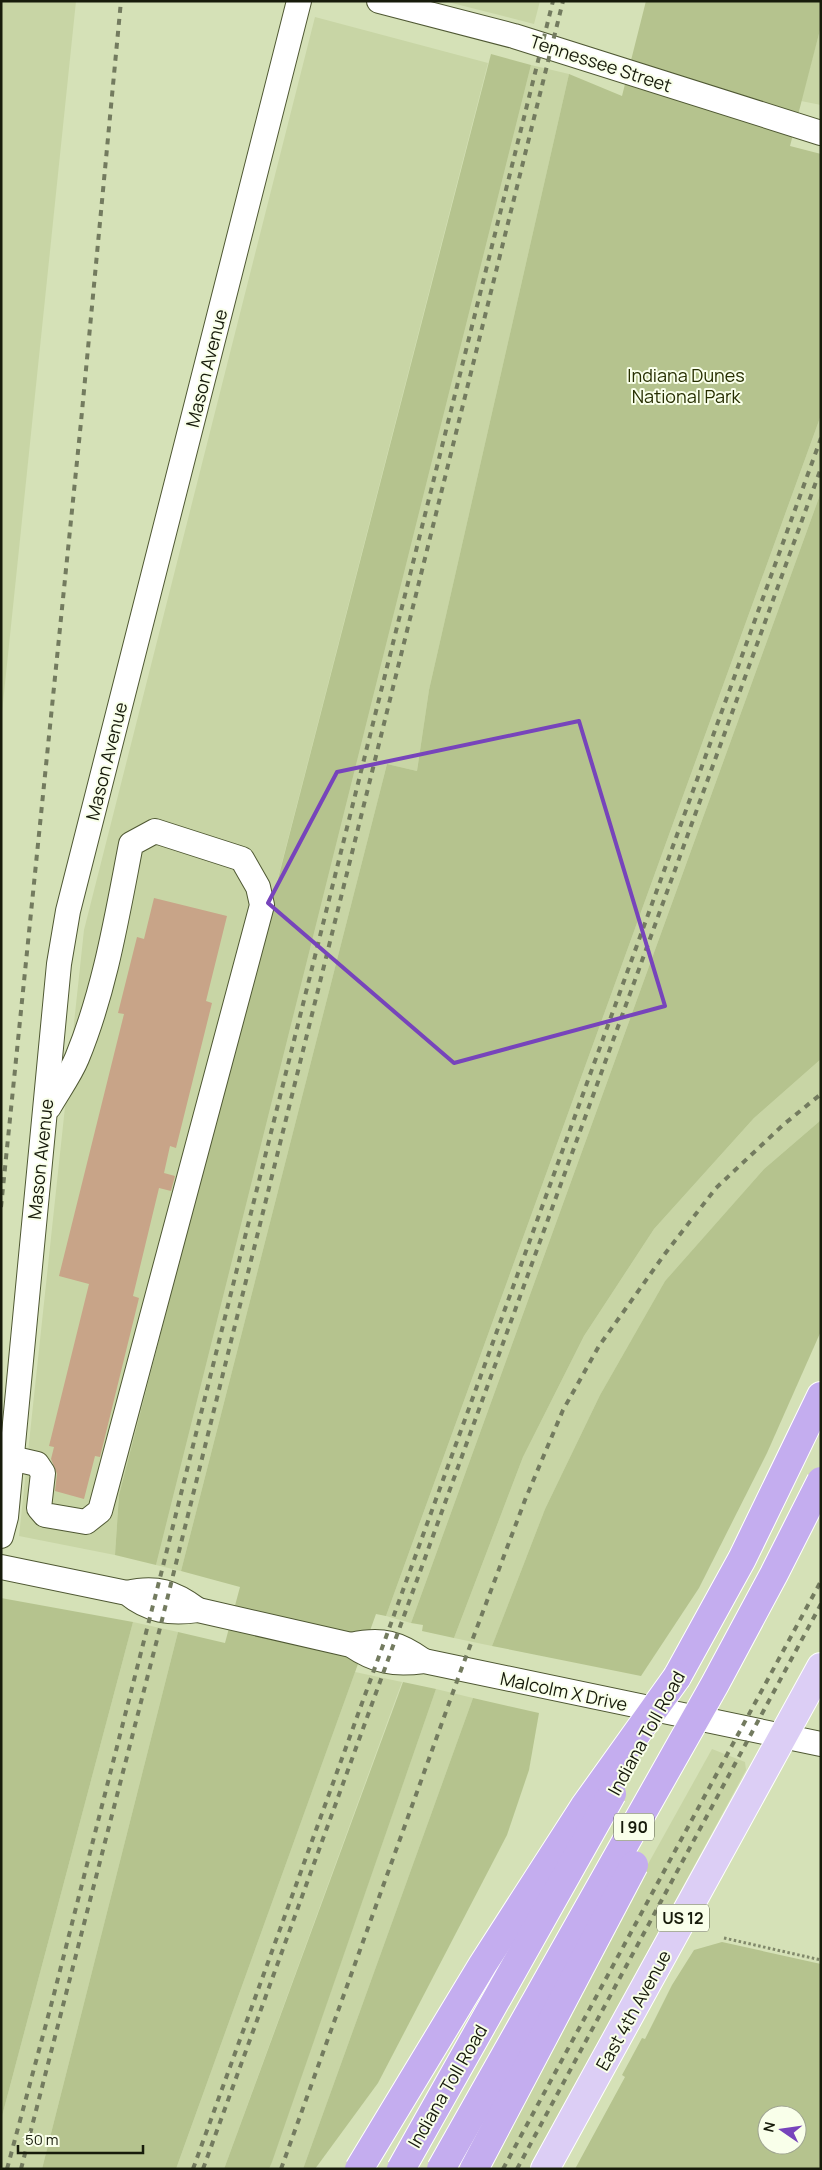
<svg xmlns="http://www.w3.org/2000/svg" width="822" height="2170" font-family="Manrope,sans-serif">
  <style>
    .built { fill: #c8d5a5 }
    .green { fill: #b5c38e; fill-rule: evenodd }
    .building { fill: #c8a488 }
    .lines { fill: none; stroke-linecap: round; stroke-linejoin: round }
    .minor-casing { stroke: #4f5833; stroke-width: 26 }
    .major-casing { stroke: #fff; stroke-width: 30 }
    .highway-casing { stroke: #fff; stroke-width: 30 }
    .path { stroke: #80886a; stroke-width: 3; stroke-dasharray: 2.5 2.5; stroke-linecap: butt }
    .minor { stroke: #fff; stroke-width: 24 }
    .major { stroke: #dccef5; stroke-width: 28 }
    .highway { stroke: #c4adef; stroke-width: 28 }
    .rail { stroke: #737b5f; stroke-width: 4; stroke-dasharray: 6 6; stroke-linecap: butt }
    .highway-bridge-casing { stroke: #fff; stroke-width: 30; stroke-linecap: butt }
    .highway-bridge { stroke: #c4adef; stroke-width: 28 }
    .marked { fill: none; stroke: #74b; stroke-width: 4; stroke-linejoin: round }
    .labels { text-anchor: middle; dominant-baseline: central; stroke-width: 4; stroke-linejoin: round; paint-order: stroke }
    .shield { fill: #f9ffea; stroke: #5b5f4e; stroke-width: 1 }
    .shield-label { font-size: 16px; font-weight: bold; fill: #171b0b }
    .street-label { font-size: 18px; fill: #171b0b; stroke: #f9ffea }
    .park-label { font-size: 18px; fill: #262e00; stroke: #f9ffea }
  </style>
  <rect width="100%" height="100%" fill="#d5e1b7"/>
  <g class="built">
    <polygon points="1,1 76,1 1,722"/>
    <polygon points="444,1 540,1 534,24"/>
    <polygon points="315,17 488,63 119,1495 115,1555 19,1536 84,930"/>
    <polygon points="821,26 821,105 801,101"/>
    <polygon points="531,65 569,74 429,690 417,771 387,764 181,1571 156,1565"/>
    <polygon points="821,415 821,492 411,1623 386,1616"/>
    <polygon points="821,1059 821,1120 764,1169 665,1281 600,1395 545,1509 492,1646 454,1638 523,1457 584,1336 654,1229 754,1118"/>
    <polygon points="133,1622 178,1632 42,2169 1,2169 1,2120"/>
    <polygon points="355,1672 402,1682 224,2169 176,2169"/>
    <polygon points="436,1689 473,1698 303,2169 269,2169"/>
    <polygon points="712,1749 745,1762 746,1770 530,2169 486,2169 593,1963"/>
  </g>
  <g class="green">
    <polygon points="646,1 821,1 821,26 790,146 821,154 821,415 386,1616 376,1614 176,2169 42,2169 178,1632 225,1643 240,1587 181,1571 387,764 417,771 429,690 569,74 622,96"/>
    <polygon points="491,54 531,65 156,1565 115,1555 119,1495"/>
    <polygon points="821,492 821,1059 754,1118 654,1229 584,1336 523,1457 454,1638 422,1631 423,1625 411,1623"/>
    <polygon points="821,1120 821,1331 767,1453 699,1588 641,1676 492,1646 545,1509 600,1395 665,1281 764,1169"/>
    <polygon points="1,1598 133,1622 1,2120"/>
    <polygon points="403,1682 436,1689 272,2162 269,2169 224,2169"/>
    <polygon points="473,1698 539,1713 529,1770 507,1835 378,2083 315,2169 303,2169"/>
    <path d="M722,1942L821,1964V2169H575L625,2077L622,2075L642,2038L645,2039L672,1985L694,1950ZM767,2115H797V2145H767Z"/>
  </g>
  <polygon class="building" points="154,898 227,916 206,1001 212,1003 176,1148 170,1146 164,1173 175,1176 171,1191 159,1188 133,1296 139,1298 100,1457 95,1456 84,1499 55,1491 57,1474 51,1459 54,1447 49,1446 89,1284 59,1276 124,1014 118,1013 137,937 144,939"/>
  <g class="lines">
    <g class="minor-casing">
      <g id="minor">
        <polyline points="379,1 514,36 821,133"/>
        <path d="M11,1458L37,1464L43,1473L39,1508L45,1515L86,1522L100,1511L262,905L258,887L242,859L155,831L131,844C117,916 105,990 77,1058C70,1075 58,1091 49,1107"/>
        <polyline points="1,1536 6,1517 59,964 68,911 299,1"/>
        <path d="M1,1567L127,1593C149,1611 170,1614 198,1610L351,1645C376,1662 394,1665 424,1661L821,1744"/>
        <path d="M127,1593C156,1586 174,1592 198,1610"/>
        <path d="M351,1645C382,1638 399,1643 424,1661"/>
      </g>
    </g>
    <g class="major-casing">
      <polyline id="major" points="545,2169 821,1667"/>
    </g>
    <g class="highway-casing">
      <polyline id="highway" points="677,1677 742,1559 821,1396"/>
    </g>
    <polyline class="path" points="724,1938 821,1960"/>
    <use href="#minor" class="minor"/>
    <use href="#major" class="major"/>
    <use href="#highway" class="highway"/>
    <g class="rail">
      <polyline points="1,1207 81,422 121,1"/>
      <polyline points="7,2169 53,1998 163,1566 553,1"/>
      <polyline points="21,2169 160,1628 563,1"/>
      <polyline points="193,2169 821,438"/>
      <polyline points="203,2169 821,468"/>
      <polyline points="281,2169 461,1670 525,1500 563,1410 599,1346 664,1255 716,1188 783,1125 821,1094"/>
      <polyline points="503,2169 821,1581"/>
      <polyline points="517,2169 821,1604"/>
    </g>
    <g class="highway-bridge-casing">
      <g id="highway-bridge">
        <polyline points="359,2169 483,1964 584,1807 677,1677"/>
        <polyline points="401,2169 612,1794"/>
        <polyline points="441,2169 715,1684 774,1574 821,1481"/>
        <polyline points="474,2169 634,1865"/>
      </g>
    </g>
    <use href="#highway-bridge" class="highway-bridge"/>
  </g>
  <path class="marked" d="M579,721L665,1006L454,1063L268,903L337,772Z"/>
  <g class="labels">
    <g class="shield">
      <rect x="614" y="1813.5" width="40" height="27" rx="4"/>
      <rect x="657" y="1904.5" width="52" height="27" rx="4"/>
    </g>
    <g class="shield-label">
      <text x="634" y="1827">I 90</text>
      <text x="683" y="1918">US 12</text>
    </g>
    <g class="street-label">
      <text transform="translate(601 63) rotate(18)">Tennessee Street</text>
      <text transform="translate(206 368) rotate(-76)">Mason Avenue</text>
      <text transform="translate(106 761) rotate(-76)">Mason Avenue</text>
      <text transform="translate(40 1159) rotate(-84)">Mason Avenue</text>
      <text transform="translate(564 1691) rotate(12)">Malcolm X Drive</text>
      <text transform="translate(646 1733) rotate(-61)">Indiana Toll Road</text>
      <text transform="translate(633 2010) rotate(-61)">East 4th Avenue</text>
      <text transform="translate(447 2086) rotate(-60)">Indiana Toll Road</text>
    </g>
    <g class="park-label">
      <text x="686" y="375">Indiana Dunes<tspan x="686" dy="21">National Park</tspan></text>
    </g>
  </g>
  <rect width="822" height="2170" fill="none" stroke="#171b0b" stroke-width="5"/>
  <g transform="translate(782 2130) rotate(283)"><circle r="24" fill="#f9ffea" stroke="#9fa491"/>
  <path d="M0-4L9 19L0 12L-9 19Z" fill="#7744bb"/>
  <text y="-8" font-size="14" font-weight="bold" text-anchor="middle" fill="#171b0b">N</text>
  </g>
  <path d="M18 2145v8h125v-8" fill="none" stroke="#171b0b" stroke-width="2.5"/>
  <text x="25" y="2145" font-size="15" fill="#171b0b" stroke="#f9ffea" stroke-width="4" paint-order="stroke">50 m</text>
</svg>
